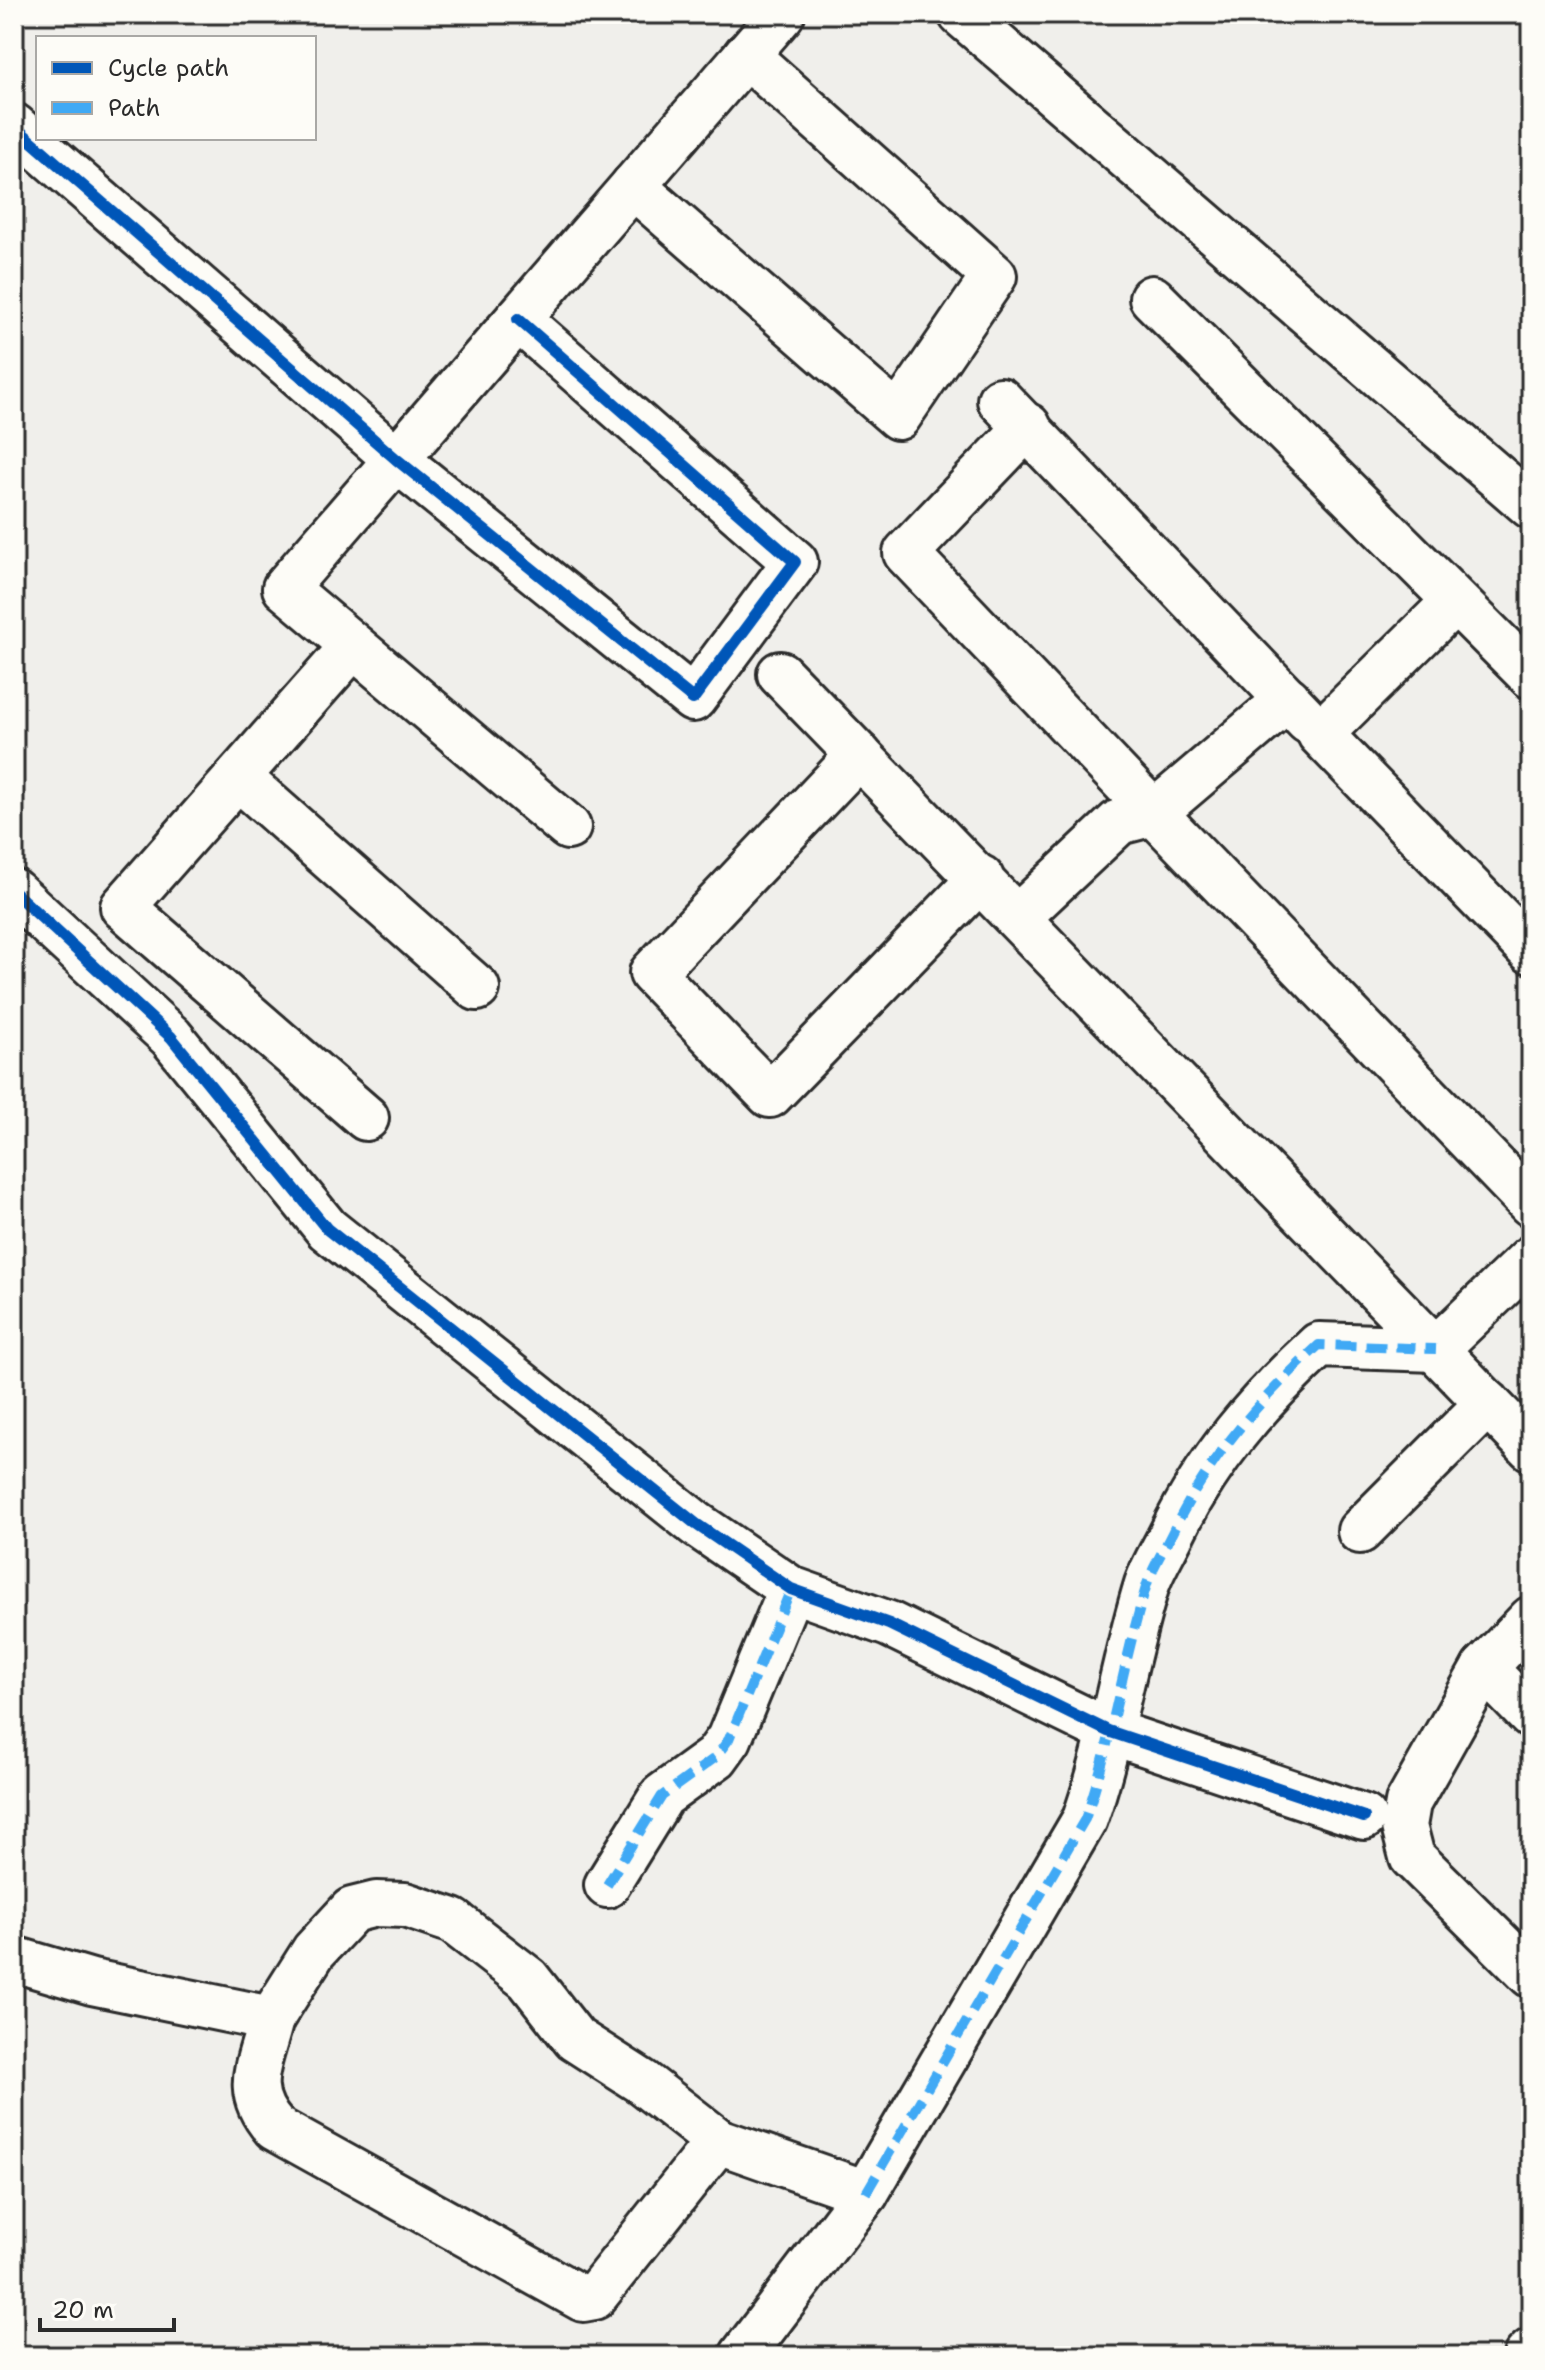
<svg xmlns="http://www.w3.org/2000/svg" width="1545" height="2370" font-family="'Shantell Sans',sans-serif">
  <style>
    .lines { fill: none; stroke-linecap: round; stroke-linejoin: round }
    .minor-casing { stroke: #2b2b2b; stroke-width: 50 }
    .minor { stroke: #fdfcf7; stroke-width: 44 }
    .quiet { stroke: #3fa9f5; stroke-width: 10; stroke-dasharray: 20 10; stroke-linecap: butt }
    .cycleway-casing { stroke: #fdfcf7; stroke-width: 17 }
    .cycleway { stroke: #0057b8; stroke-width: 12 }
  </style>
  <rect width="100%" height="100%" fill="#f0efeb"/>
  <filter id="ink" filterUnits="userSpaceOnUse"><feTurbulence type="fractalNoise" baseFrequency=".0125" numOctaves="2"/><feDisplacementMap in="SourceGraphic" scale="16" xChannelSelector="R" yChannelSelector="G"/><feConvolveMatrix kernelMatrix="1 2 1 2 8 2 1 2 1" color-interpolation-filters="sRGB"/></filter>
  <g filter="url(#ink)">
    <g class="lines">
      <g class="minor-casing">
        <g id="minor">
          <polyline points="961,14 1531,506"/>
          <polyline points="14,126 396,459 693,699 795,562 518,319"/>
          <polyline points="633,186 898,417 994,276 746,55"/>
          <polyline points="1152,298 1531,676"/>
          <polyline points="1000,400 1308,721"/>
          <polyline points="1028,426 906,553 1154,813 1288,699"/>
          <polyline points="1454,602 1320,734 1531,951"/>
          <polyline points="353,646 123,907 366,1118"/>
          <polyline points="780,674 1531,1448"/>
          <polyline points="859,755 652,973 770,1095 981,878"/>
          <polyline points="238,777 477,988"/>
          <polyline points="568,827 285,588 782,14"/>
          <polyline points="14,892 171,1037 327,1229 696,1524 791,1589 889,1624 1108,1731 1364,1817"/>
          <polyline points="1018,917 1119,822 1154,813 1531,1204"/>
          <polyline points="1360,1531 1488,1403"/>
          <polyline points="1531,1619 1484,1668 1408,1803 1404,1826 1412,1857 1531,1975"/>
          <polyline points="1484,1668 1531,1716"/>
          <polyline points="607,1885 662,1796 716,1757 729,1739 791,1589"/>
          <polyline points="14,1959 92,1982 271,2019 314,1951 352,1910 376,1904 405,1905 453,1921 528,1979 575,2039 642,2082 718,2141 866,2193"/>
          <path d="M271,2019C260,2065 241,2089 275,2128L583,2299L594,2297L718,2141"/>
          <path d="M742,2356L866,2193L1085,1819C1112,1743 1123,1661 1147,1584C1153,1567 1163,1551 1171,1535C1208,1459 1258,1401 1319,1345L1436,1349L1531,1258"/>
          <polyline points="1526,2356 1531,2351"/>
        </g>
      </g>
      <use href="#minor" class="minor"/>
      <g class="quiet">
        <polyline points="607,1885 662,1796 716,1757 729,1739 791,1589"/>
        <path d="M866,2193L1085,1819C1112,1743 1123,1661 1147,1584C1153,1567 1163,1551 1171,1535C1208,1459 1258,1401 1319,1345L1436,1349"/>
      </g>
      <g class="cycleway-casing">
        <g id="cycleway">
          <polyline points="14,126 396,459 693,699 795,562 518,319"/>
          <polyline points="14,892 171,1037 327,1229 696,1524 791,1589 889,1624 1108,1731 1364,1817"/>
        </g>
      </g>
      <use href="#cycleway" class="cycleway"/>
    </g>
  </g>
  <rect width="1545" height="2370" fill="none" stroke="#fdfcf7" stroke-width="48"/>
  <rect x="24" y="24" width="1497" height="2322" fill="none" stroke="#2b2b2b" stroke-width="3" filter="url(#ink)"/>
  <rect x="36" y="36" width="280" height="104" fill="#fdfcf7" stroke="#a9a8a5" stroke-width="2"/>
  <rect x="52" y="62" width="40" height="12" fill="#0057b8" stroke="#a9a8a5" stroke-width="2"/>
  <text x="108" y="76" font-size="24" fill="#2b2b2b">Cycle path</text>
  <rect x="52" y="102" width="40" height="12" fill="#3fa9f5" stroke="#a9a8a5" stroke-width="2"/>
  <text x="108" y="116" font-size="24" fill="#2b2b2b">Path</text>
  <path d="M40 2318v12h134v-12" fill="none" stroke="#2b2b2b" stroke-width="4"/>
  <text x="52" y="2318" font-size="24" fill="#2b2b2b" stroke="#fdfcf7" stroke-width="6" paint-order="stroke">20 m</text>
</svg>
